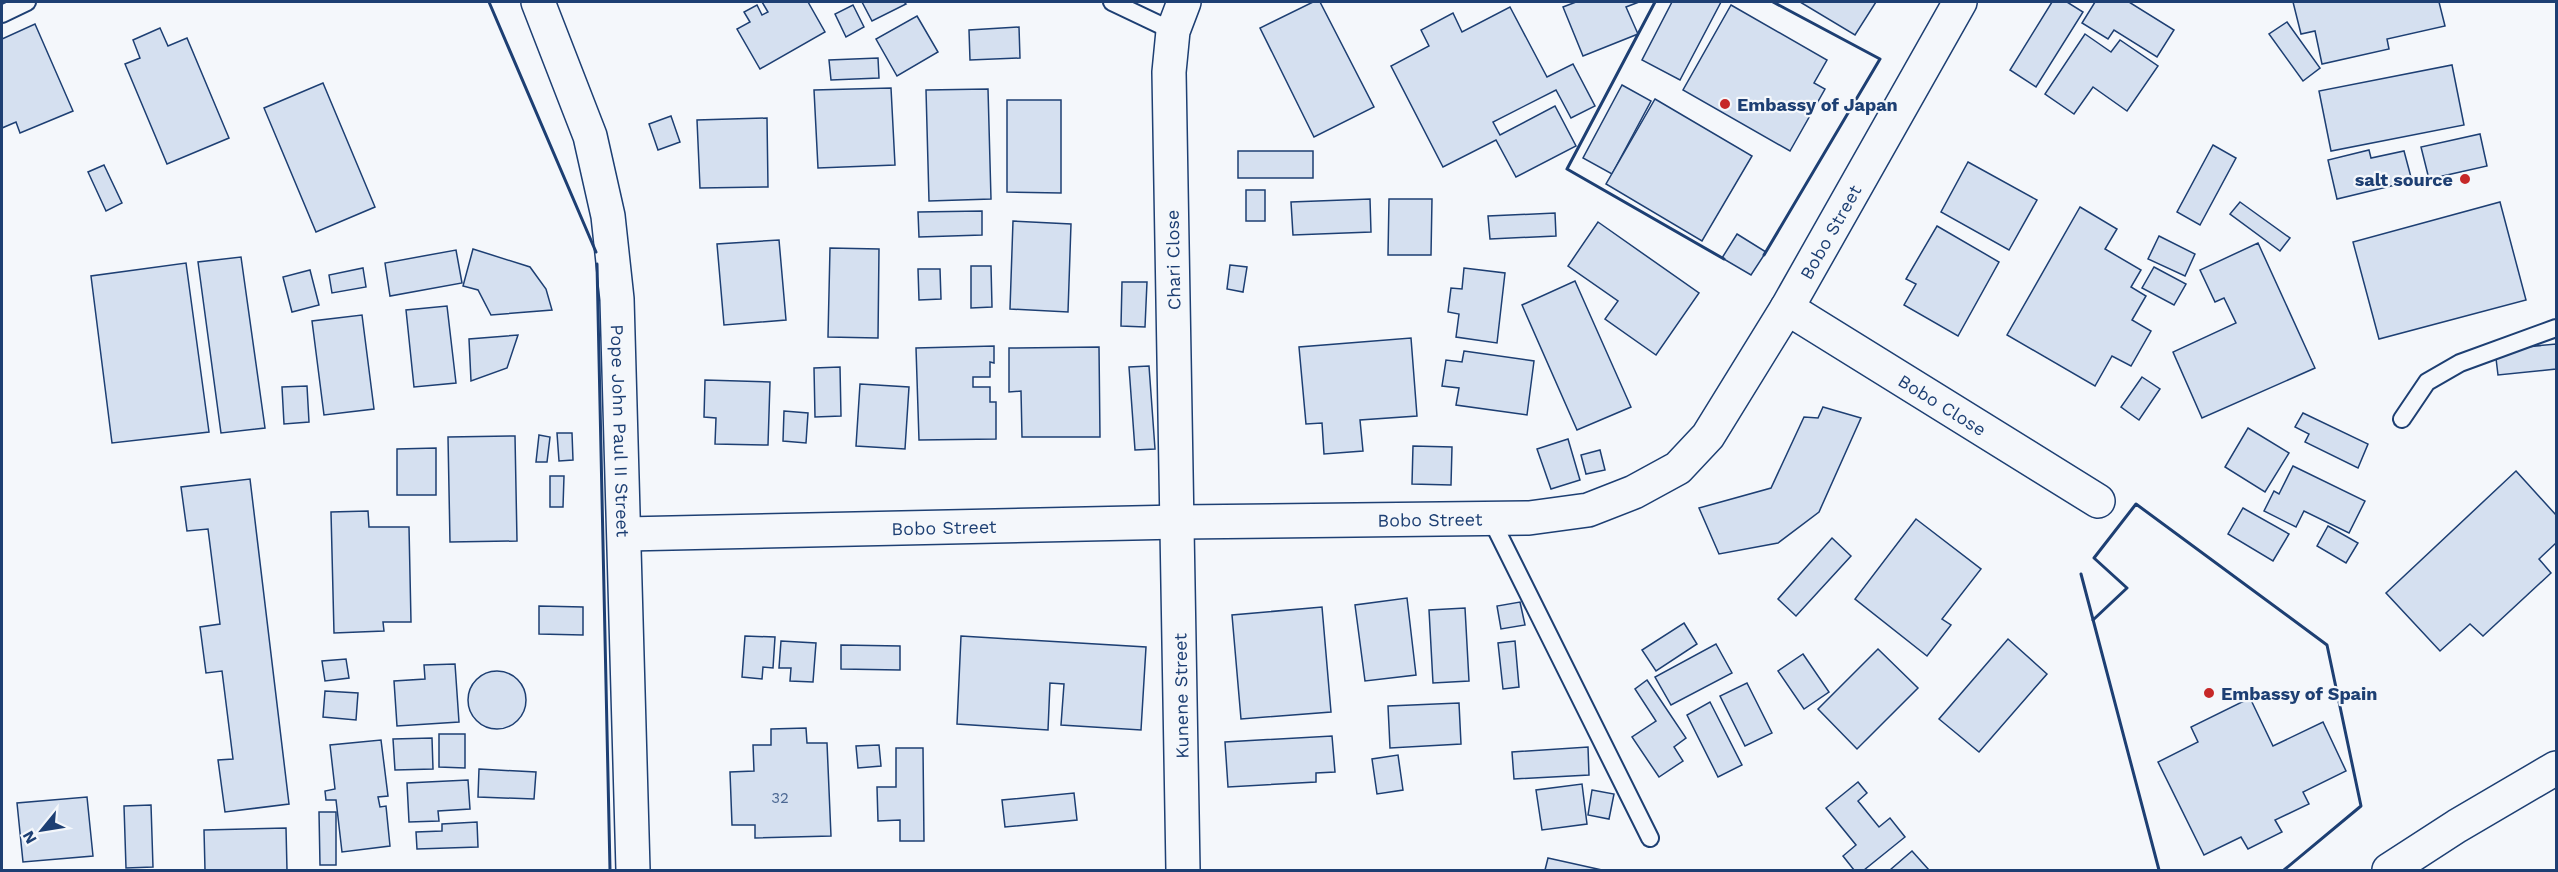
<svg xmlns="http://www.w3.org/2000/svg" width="2558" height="872" font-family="'Work Sans',sans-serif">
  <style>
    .building { fill: #d5e0f0; stroke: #1d3f73; stroke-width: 1.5 }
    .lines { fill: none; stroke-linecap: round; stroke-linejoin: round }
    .service-casing { stroke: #1d3f73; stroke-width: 20 }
    .minor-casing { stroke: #1d3f73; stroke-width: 36 }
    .secondary-casing { stroke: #1d3f73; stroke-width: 36 }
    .service { stroke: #f4f7fb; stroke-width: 16 }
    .minor { stroke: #f4f7fb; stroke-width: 33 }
    .secondary { stroke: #f4f7fb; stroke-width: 33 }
    .wall { stroke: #1d3f73; stroke-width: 3 }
    .poi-dot { fill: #c62828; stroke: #f4f7fb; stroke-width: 2 }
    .labels { text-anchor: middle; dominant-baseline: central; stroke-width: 4.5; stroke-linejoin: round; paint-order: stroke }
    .number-label { font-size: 15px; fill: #4b6792 }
    .poi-label { font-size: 18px; font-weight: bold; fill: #1d3f73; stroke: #f4f7fb; text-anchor: start }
    .street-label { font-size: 18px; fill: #1d3f73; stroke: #f4f7fb }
  </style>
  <rect width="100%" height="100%" fill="#f4f7fb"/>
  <g class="building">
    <polygon points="762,2 808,2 825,32 760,69 737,29 750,22 744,12 757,5 762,15 768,12"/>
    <polygon points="862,2 904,2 906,4 872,21"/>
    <polygon points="1313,2 1320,2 1374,107 1314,137 1260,28"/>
    <polygon points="1576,2 1639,2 1626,7 1638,34 1583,56 1563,7"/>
    <polygon points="1672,2 1721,2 1680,80 1642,60"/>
    <polygon points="1800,2 1876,2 1855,35"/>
    <polygon points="2052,2 2067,2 2083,12 2036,87 2010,70"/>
    <polygon points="2095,2 2129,2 2174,30 2157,57 2114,30 2108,39 2082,23"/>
    <polygon points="2293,2 2439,2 2445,26 2387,39 2389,49 2322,64 2315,31 2301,34"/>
    <polygon points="853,5 864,27 846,37 835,14"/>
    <polygon points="1731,5 1827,60 1814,83 1825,89 1790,151 1683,90"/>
    <polygon points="1510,7 1547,77 1573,64 1595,106 1571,118 1556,90 1493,122 1500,135 1555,106 1576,146 1516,177 1496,140 1443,167 1391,66 1429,46 1421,30 1453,13 1462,32"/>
    <polygon points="917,16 938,52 897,76 876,39"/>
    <polygon points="2287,22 2320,68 2303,81 2269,34"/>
    <polygon points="35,24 73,111 20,133 16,122 2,128 2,39"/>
    <polygon points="1019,27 1020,58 970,60 969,30"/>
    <polygon points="160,28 168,46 187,38 229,138 167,164 125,64 140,58 133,40"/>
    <polygon points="2085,34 2111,52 2120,40 2158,66 2127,111 2093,87 2074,114 2045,94"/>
    <polygon points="878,58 879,78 831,80 829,60"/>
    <polygon points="2452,65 2464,125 2331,151 2319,91"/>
    <polygon points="323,83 375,207 316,232 264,108"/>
    <polygon points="1622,85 1651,101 1612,174 1583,158"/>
    <polygon points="891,88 895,165 818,168 814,90"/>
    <polygon points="988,89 991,199 929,201 926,90"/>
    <polygon points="1655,99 1752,156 1702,241 1606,184"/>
    <polygon points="1007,100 1061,100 1061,193 1007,192"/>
    <polygon points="671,116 680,142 658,150 649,124"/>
    <polygon points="767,118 768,187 700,188 697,120"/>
    <polygon points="2480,134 2487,166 2429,179 2421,147"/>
    <polygon points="2213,145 2236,158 2200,225 2177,212"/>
    <polygon points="2369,150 2371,158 2404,151 2412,181 2337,199 2328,160"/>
    <rect x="1238" y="151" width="75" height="27"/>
    <polygon points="1968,162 2037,200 2009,250 1941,212"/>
    <polygon points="104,165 122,203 106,211 88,172"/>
    <rect x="1246" y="190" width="19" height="31"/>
    <polygon points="1370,199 1371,232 1293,235 1291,202"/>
    <polygon points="1389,199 1432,199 1431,255 1388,255"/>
    <polygon points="2240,202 2290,238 2280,251 2230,214"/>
    <polygon points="2500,202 2526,300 2379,339 2353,242"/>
    <polygon points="2080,207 2117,229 2105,249 2141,270 2131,287 2146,296 2132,320 2151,331 2131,366 2112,356 2095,386 2007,335"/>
    <polygon points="982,211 982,235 919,237 918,212"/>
    <polygon points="1555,213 1556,236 1490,239 1488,216"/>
    <polygon points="1013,221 1071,224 1068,312 1010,309"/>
    <polygon points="1598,222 1699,293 1656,355 1605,319 1618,301 1568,266"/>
    <polygon points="1937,226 1999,262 1958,336 1904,305 1916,284 1906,279"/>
    <polygon points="1737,234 1766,252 1751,275 1722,258"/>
    <polygon points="2159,236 2195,254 2185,276 2148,259"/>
    <polygon points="779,240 786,320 724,325 717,244"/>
    <polygon points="2258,243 2315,368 2202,418 2173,352 2236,323 2224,298 2215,302 2200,270"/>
    <polygon points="830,248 879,249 878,338 828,337"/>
    <polygon points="473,249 530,267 546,289 552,310 491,315 478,290 463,286"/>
    <polygon points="456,250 462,283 390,296 385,263"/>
    <polygon points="241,257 265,428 221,433 198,262"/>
    <polygon points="186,263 209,432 112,443 91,276"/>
    <polygon points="1230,265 1247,267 1243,292 1227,289"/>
    <polygon points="971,266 991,266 992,307 971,308"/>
    <polygon points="2154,267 2186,284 2174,305 2142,288"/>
    <polygon points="363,268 366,287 332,293 329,275"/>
    <polygon points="1464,268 1505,273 1497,343 1456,337 1459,314 1448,312 1451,288 1462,289"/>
    <polygon points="918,269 940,269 941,299 919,300"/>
    <polygon points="310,270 319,305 292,312 283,277"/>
    <polygon points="1575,281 1631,407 1577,430 1522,305"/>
    <polygon points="1122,282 1147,282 1145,327 1121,326"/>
    <polygon points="447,306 456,383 414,387 406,310"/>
    <polygon points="362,315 374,409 324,415 312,321"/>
    <polygon points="518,335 507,368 471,381 469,339"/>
    <polygon points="1411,338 1417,416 1360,420 1363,451 1324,454 1322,423 1306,424 1299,347"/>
    <polygon points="2556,344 2556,369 2498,375 2495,350"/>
    <polygon points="994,346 994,363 990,362 990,377 973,377 973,387 990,387 990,402 996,402 996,439 919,440 916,348"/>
    <polygon points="1099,347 1100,437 1022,437 1021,391 1009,392 1009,348"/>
    <polygon points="1464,351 1534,361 1527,415 1456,405 1459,388 1442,386 1446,360 1462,362"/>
    <polygon points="1149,366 1155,449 1135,450 1129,367"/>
    <polygon points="840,367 841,416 815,417 814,368"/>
    <polygon points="2142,377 2160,389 2139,420 2121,407"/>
    <polygon points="705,380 770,382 768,445 715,444 716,418 704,417"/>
    <polygon points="860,384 909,387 905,449 856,446"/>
    <polygon points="307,386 309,422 284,424 282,387"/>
    <polygon points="1823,407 1861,418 1819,512 1778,543 1719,554 1699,508 1771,488 1804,417 1818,418"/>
    <polygon points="784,411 808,413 806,443 783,441"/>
    <polygon points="2303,413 2368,444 2358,468 2305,442 2309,434 2295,427"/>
    <polygon points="2248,428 2289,453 2265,492 2225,467"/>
    <polygon points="557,433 572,433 573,460 559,461"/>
    <polygon points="539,435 550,437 547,462 536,462"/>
    <polygon points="515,436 517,541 450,542 448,437"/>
    <polygon points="1568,439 1580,480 1551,489 1537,449"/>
    <polygon points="1413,446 1452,447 1451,485 1412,484"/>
    <polygon points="436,448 436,495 397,495 397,449"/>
    <polygon points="1600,450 1605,470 1586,474 1581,455"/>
    <polygon points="2293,466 2365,501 2349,533 2304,511 2296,527 2264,511 2274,491 2279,494"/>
    <polygon points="2516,471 2556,515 2556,543 2539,559 2551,573 2483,636 2470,624 2440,651 2386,593"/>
    <polygon points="550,476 564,476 563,507 550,507"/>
    <polygon points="250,479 289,804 225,812 218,760 233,759 222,671 206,673 200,627 220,624 208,529 187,531 181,487"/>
    <polygon points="2243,508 2289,534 2273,561 2228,534"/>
    <polygon points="368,511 369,527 409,527 411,622 383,622 384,631 334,633 331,512"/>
    <polygon points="1916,519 1981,569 1942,619 1951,625 1927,656 1855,599"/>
    <polygon points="2328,526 2358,543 2346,563 2317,546"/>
    <polygon points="1832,538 1851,556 1796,616 1778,599"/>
    <polygon points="1407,598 1416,675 1365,681 1355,605"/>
    <polygon points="1520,602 1525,625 1501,629 1497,606"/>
    <polygon points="539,606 583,607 583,635 539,634"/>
    <polygon points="1322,607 1331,712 1241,719 1232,615"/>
    <polygon points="1465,608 1469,681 1433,683 1429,610"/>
    <polygon points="1684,623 1697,644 1656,671 1642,650"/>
    <polygon points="745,636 775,637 773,668 763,667 762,679 742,677"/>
    <polygon points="961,636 1146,647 1141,730 1061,725 1064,684 1050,683 1048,730 957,724"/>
    <polygon points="2008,639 2047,674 1979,752 1939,719"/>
    <polygon points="781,641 816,643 813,682 790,681 791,668 779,668"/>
    <polygon points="1515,641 1519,687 1503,689 1498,643"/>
    <polygon points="1716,644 1732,673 1671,705 1655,677"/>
    <polygon points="841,645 900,646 900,670 841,669"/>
    <polygon points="1878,649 1918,688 1857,749 1818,709"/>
    <polygon points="1803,654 1829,692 1804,709 1778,671"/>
    <polygon points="346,659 349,678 325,681 322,661"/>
    <polygon points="455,664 459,722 397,726 394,681 425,679 424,665"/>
    <circle cx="497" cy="700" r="29"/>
    <polygon points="1647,680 1686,738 1674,747 1683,761 1659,777 1632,737 1656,721 1635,689"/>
    <polygon points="1747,683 1772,733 1745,746 1720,696"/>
    <polygon points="325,691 358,693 356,720 323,717"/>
    <polygon points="2250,698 2273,746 2323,722 2346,771 2303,792 2309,804 2275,820 2282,832 2248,849 2241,837 2204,855 2158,762 2198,742 2191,727"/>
    <polygon points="1710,702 1742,765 1718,777 1687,715"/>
    <polygon points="1459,703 1461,744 1390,748 1388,706"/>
    <polygon points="806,728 807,743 827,743 831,836 755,838 755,825 732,825 730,772 754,771 753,745 771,745 771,729"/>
    <polygon points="439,734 465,734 465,768 439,767"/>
    <polygon points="1332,736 1335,772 1316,773 1316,782 1228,787 1225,742"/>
    <polygon points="432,738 433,769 395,770 393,739"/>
    <polygon points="381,740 388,796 378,797 380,807 386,806 390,846 342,852 336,800 326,800 325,791 335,789 330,745"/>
    <polygon points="879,745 881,766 858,768 856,746"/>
    <polygon points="1588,747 1589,775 1514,779 1512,752"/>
    <polygon points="896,748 923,748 924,841 900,841 900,820 878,821 877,787 896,787"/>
    <polygon points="1398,755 1403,790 1377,794 1372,759"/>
    <polygon points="479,769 536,772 534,799 478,797"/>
    <polygon points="468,780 470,809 438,811 439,821 409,822 407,783"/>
    <polygon points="1858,782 1867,793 1858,801 1879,827 1890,818 1905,837 1864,870 1854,870 1843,856 1856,845 1826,808"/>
    <polygon points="1582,784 1587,824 1542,830 1536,790"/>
    <polygon points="1592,790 1614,794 1609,819 1588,815"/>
    <polygon points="1074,793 1077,820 1005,827 1002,800"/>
    <polygon points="87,797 93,856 23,862 17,803"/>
    <polygon points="151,805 153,867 126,868 124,806"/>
    <polygon points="319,812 336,812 336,865 320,865"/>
    <polygon points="477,822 478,847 417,849 416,832 442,831 442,824"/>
    <polygon points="286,828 287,870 205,870 204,830"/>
    <polygon points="1912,851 1929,870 1890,870"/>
    <polygon points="1548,858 1602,870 1545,870"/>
  </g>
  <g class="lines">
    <g class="service-casing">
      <g id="service">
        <polyline points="1112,2 1173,31"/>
        <polyline points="2,14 27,2"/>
        <polyline points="2402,419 2427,382 2460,363 2556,328"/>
        <polyline points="1491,519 1650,838"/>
      </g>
    </g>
    <g class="minor-casing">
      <g id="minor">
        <path id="s1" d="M538,2L590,136L608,216L617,299L633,870"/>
        <path id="s2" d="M1787,308L2098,501"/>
        <path id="s3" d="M626,534L1179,522L1529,518L1588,510L1634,492L1678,468L1708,436L1787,308L1960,2"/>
        <polyline points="1183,870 1169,72 1173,31 1184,2"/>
      </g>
    </g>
    <g class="secondary-casing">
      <polyline id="secondary" points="2389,870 2457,826 2556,768"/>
    </g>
    <use href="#service" class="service"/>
    <use href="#minor" class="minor"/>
    <use href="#secondary" class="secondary"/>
    <g class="wall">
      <polyline points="489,2 596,252"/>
      <polyline points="1655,2 1567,169 1724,259"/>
      <polyline points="1764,255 1880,59 1773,2"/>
      <polyline points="597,264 610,870"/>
      <polyline points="2081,574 2159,870"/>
      <polyline points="2093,620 2127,588 2094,558 2136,504 2327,645 2361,806 2284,870"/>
    </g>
  </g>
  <g class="poi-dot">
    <circle cx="1725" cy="104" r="6"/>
    <circle cx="2465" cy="179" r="6"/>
    <circle cx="2209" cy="693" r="6"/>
  </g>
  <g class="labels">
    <g class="number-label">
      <text x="780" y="798">32</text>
    </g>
    <g class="poi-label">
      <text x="1737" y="104">Embassy of Japan</text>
      <text x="2453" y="179" text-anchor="end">salt source</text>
      <text x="2221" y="693">Embassy of Spain</text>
    </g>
    <g class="street-label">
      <text stroke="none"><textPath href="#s3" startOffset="1344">Bobo Street</textPath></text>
      <text transform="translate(1173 260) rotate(-91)">Chari Close</text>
      <text stroke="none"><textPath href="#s2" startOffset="183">Bobo Close</textPath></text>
      <text stroke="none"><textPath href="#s1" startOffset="441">Pope John Paul II Street</textPath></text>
      <text stroke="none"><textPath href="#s3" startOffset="804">Bobo Street</textPath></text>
      <text stroke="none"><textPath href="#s3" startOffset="318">Bobo Street</textPath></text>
      <text transform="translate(1181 696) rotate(-91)">Kunene Street</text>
    </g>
  </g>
  <rect width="2558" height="872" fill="none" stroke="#1d3f73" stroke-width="6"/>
  <g transform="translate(42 830) rotate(240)" stroke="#f4f7fb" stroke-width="4.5" paint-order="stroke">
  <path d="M0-4.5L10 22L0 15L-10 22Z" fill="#1d3f73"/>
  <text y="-9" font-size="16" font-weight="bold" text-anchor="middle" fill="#1d3f73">N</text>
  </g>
</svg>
